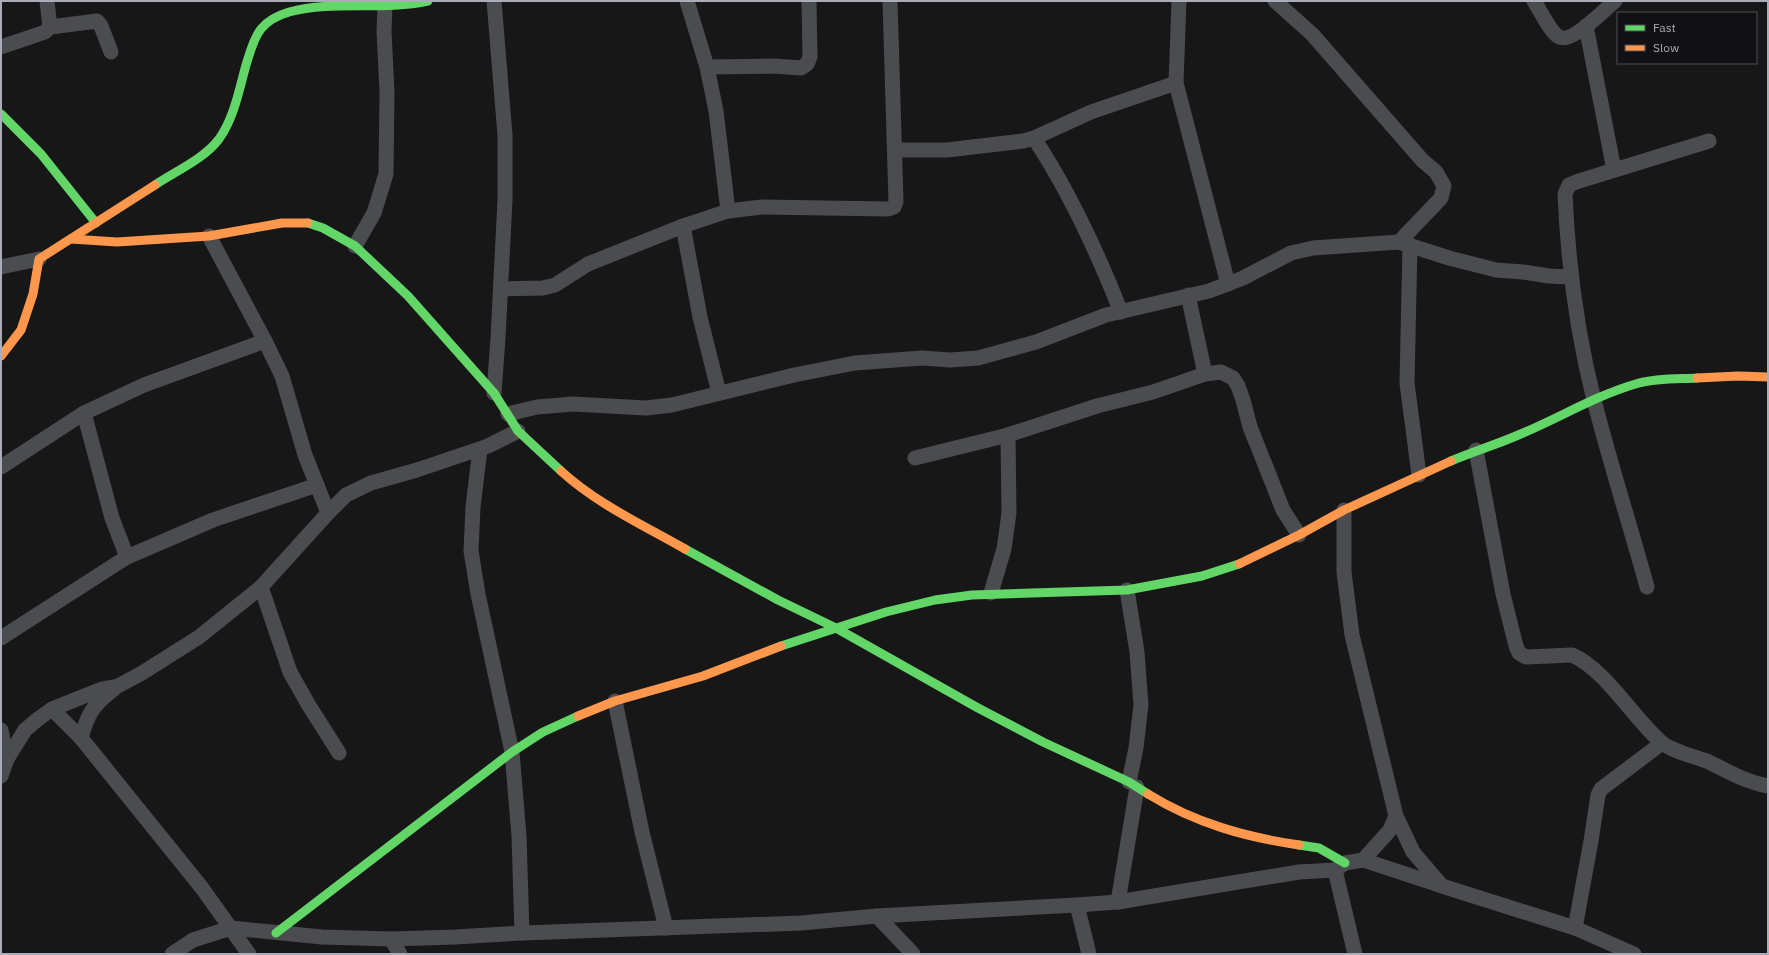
<svg xmlns="http://www.w3.org/2000/svg" width="1769" height="955" font-family="'IBM Plex Sans',sans-serif">
  <style>
    .lines { fill: none; stroke-linecap: round; stroke-linejoin: round }
    .street { stroke: #4b4c50; stroke-width: 15 }
    .fast { stroke: #63d668; stroke-width: 9 }
    .slow { stroke: #ff974d; stroke-width: 9 }
  </style>
  <rect width="100%" height="100%" fill="#171717"/>
  <g class="lines">
    <g class="street">
      <polyline points="687,1 707,67 716,111 728,211"/>
      <polyline points="1179,1 1176,83 1228,284"/>
      <polyline points="1275,1 1312,34 1422,160 1436,172 1444,186 1441,198 1399,242"/>
      <path d="M1534,1C1540,10 1550,32 1559,37C1572,44 1605,9 1615,1"/>
      <polyline points="1586,26 1614,170"/>
      <polyline points="50,27 97,21 101,26 111,52"/>
      <polyline points="1,47 45,32 50,27 47,1"/>
      <polyline points="707,67 774,66 801,68 807,64 810,57 809,1"/>
      <path d="M1034,138C1070,193 1097,251 1121,312"/>
      <polyline points="896,150 947,150 1023,141 1034,138 1091,112 1176,83"/>
      <polyline points="683,226 700,317 719,393"/>
      <polyline points="209,236 265,341 282,376 305,455 328,513"/>
      <polyline points="1410,245 1407,383 1419,475"/>
      <polyline points="355,246 374,213 386,174 387,92 384,31 385,6"/>
      <polyline points="1,267 39,259"/>
      <polyline points="501,289 543,288 555,285 588,264 683,226 728,211 762,207 888,209 894,207 896,202 890,1"/>
      <polyline points="1188,295 1205,374"/>
      <polyline points="494,393 498,338 505,200 505,135 494,1"/>
      <polyline points="84,413 112,518 127,557"/>
      <polyline points="508,414 537,407 573,404 646,408 672,405 794,375 855,363 922,358 950,360 978,358 1036,342 1106,315 1209,291 1243,278 1291,253 1313,248 1399,242 1449,258 1496,270 1523,272 1549,276 1570,277"/>
      <polyline points="480,449 473,507 471,551 478,594 512,752 519,836 522,933"/>
      <path d="M1476,450L1503,594L1516,646L1519,653L1526,657L1572,655C1605,669 1634,719 1661,742C1671,751 1696,757 1709,762C1729,772 1746,782 1768,786"/>
      <polyline points="915,458 1008,435 1097,406 1153,392 1205,374 1221,372 1233,378 1238,386 1243,400 1250,427 1266,467 1283,510 1299,535"/>
      <polyline points="1,467 84,413 144,385 265,341"/>
      <polyline points="1344,510 1344,572 1352,635 1396,816 1413,852 1442,886 1575,928 1634,954"/>
      <polyline points="261,587 290,672 308,704 339,753"/>
      <path d="M1647,587C1630,525 1610,463 1594,400C1577,333 1568,264 1565,194L1569,185L1579,181L1709,141"/>
      <polyline points="1127,590 1137,652 1141,705 1136,748 1129,782"/>
      <polyline points="991,593 1004,549 1009,513 1008,435"/>
      <polyline points="1,638 127,557 213,520 317,485"/>
      <polyline points="615,701 642,832 666,928"/>
      <polyline points="52,709 81,738 202,888 249,954"/>
      <polyline points="1,730 7,759"/>
      <path d="M81,738C88,713 93,705 114,689"/>
      <polyline points="1,776 7,759 25,730 38,719 52,709 102,689 118,686 142,673 199,637 261,587 328,513 346,495 371,483 417,470 488,446 518,431"/>
      <polyline points="1363,860 1390,830 1396,816"/>
      <polyline points="1335,870 1355,954"/>
      <polyline points="1118,902 1137,787"/>
      <polyline points="1077,905 1089,954"/>
      <polyline points="877,916 913,954"/>
      <polyline points="1575,928 1591,841 1598,795 1601,789 1662,743"/>
      <polyline points="391,939 400,954"/>
      <polyline points="172,954 193,940 231,928 322,937 391,939 455,937 522,933 801,923 877,916 1077,905 1118,902 1299,872 1335,870 1345,863 1363,860 1442,886"/>
    </g>
    <g class="fast">
      <polyline points="1,114 41,154 96,223"/>
      <path d="M155,185C176,171 204,159 219,139C234,118 239,90 246,65C250,53 253,39 261,29C268,20 279,15 289,12C334,0 382,11 428,1"/>
      <polyline points="308,223 323,228 355,246 408,296 494,393 518,431 561,471"/>
      <path d="M1451,461C1472,452 1495,445 1516,436C1558,419 1596,395 1639,383C1658,378 1678,379 1697,378"/>
      <polyline points="685,549 778,600 836,628 978,708 1043,742 1129,782 1148,794"/>
      <polyline points="781,646 886,612 935,600 972,595 1127,590 1202,576 1239,564"/>
      <polyline points="1299,845 1319,848 1345,863"/>
      <polyline points="276,933 512,752 543,732 578,716"/>
    </g>
    <g class="slow">
      <polyline points="71,239 117,242 209,236 282,223 308,223"/>
      <polyline points="1,356 21,330 33,294 39,259 155,185"/>
      <polyline points="1697,378 1738,376 1768,377"/>
      <path d="M561,471C597,504 643,525 685,549"/>
      <polyline points="1239,564 1299,535 1344,510 1451,461"/>
      <polyline points="578,716 615,701 703,676 781,646"/>
      <path d="M1148,794C1195,823 1245,837 1299,845"/>
    </g>
  </g>
  <rect width="1769" height="955" fill="none" stroke="#a8adb8" stroke-width="4"/>
  <rect x="1617" y="12" width="140" height="52" fill="#111113" stroke="#4d4f55"/>
  <rect x="1625" y="25" width="20" height="6" fill="#63d668" stroke="#4d4f55"/>
  <text x="1653" y="32" font-size="12" fill="#a8adb8">Fast</text>
  <rect x="1625" y="45" width="20" height="6" fill="#ff974d" stroke="#4d4f55"/>
  <text x="1653" y="52" font-size="12" fill="#a8adb8">Slow</text>
</svg>
